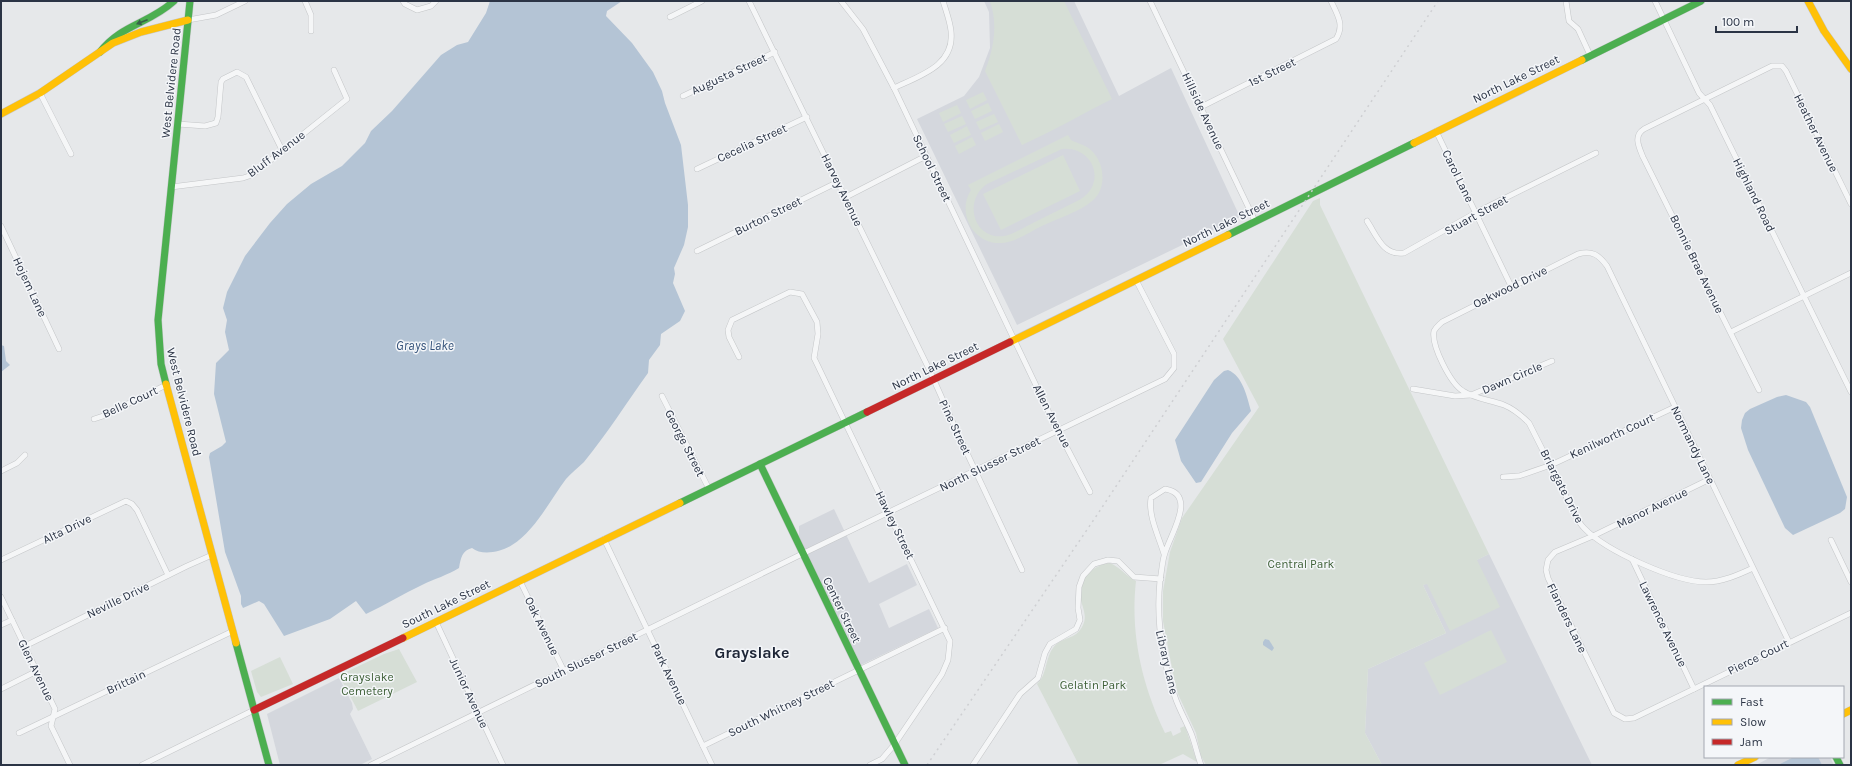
<svg xmlns="http://www.w3.org/2000/svg" width="1852" height="766" font-family="Karla,sans-serif">
  <style>
    .built { fill: #d4d7dd }
    .green { fill: #d6ded6; fill-rule: evenodd }
    .water { fill: #b4c4d5 }
    .lines { fill: none; stroke-linecap: round; stroke-linejoin: round }
    .street-casing { stroke: #c4c6c8; stroke-width: 6 }
    .fast-casing { stroke: #c4c6c8; stroke-width: 8 }
    .slow-casing { stroke: #c4c6c8; stroke-width: 8 }
    .jam-casing { stroke: #c4c6c8; stroke-width: 8 }
    .street { stroke: #f5f6f7; stroke-width: 5 }
    .fast { stroke: #4caf50; stroke-width: 7 }
    .slow { stroke: #ffc107; stroke-width: 7 }
    .jam { stroke: #c62828; stroke-width: 7 }
    .rail { stroke: #cecfd2; stroke-width: 1.5; stroke-dasharray: 2 4; stroke-linecap: butt }
    .oneway { fill: #375f49 }
    .labels { text-anchor: middle; dominant-baseline: central; stroke-width: 3; stroke-linejoin: round; paint-order: stroke }
    .street-label { font-size: 12px; fill: #2b3445; stroke: #f4f6f9 }
    .park-label { font-size: 12px; fill: #3f6138; stroke: #f4f6f9 }
    .water-label { font-size: 13px; font-style: italic; fill: #34527a; stroke: #f4f6f9 }
    .district-label { font-size: 16px; font-weight: bold; fill: #1d2536; stroke: #f4f6f9 }
  </style>
  <rect width="100%" height="100%" fill="#e6e8ea"/>
  <g class="built">
    <polygon points="984,1 1074,1 1119,96 1171,68 1240,217 1017,325 917,119 964,96 979,77 990,48 989,12"/>
    <polygon points="834,509 869,583 907,564 917,585 879,604 889,628 929,609 938,628 861,665 799,538 799,526"/>
    <polygon points="1489,554 1592,765 1382,765 1365,733 1368,669 1446,633 1423,585"/>
    <polygon points="339,678 352,703 353,709 350,714 372,759 360,765 280,765 267,714"/>
    <polygon points="1771,757 1830,757 1834,765 1756,765"/>
  </g>
  <g class="green">
    <path d="M990,1H1064L1112,99C1082,114 1053,131 1022,145L985,71C994,48 998,25 990,1Z"/>
    <polygon points="983,92 987,100 970,109 966,100"/>
    <polygon points="988,103 992,111 975,119 971,111"/>
    <polygon points="957,105 961,113 943,122 939,113"/>
    <polygon points="994,114 998,122 980,130 976,122"/>
    <polygon points="962,116 966,124 948,132 944,124"/>
    <polygon points="999,124 1003,132 985,141 981,133"/>
    <polygon points="967,126 971,135 954,143 950,135"/>
    <path d="M1068,135L1071,140C1079,144 1086,145 1092,151C1105,164 1107,189 1092,201C1079,212 1059,218 1044,225C1031,231 1016,242 1002,243C974,245 956,213 971,190L968,185ZM1062,149C1093,146 1107,182 1081,199C1064,208 1046,216 1029,225C1021,229 1012,235 1004,236C973,240 963,200 987,184Z"/>
    <polygon points="972,137 976,145 959,154 955,146"/>
    <polygon points="1063,155 1080,191 1001,230 983,194"/>
    <polygon points="1320,198 1320,205 1489,554 1477,560 1500,607 1450,631 1427,584 1423,585 1446,633 1368,669 1365,733 1382,765 1206,765 1201,756 1196,733 1178,694 1173,673 1163,621 1163,591 1170,552 1182,518 1259,407 1223,339 1313,201"/>
    <path d="M1110,563C1121,568 1126,576 1136,581C1130,634 1142,685 1165,733L1171,731L1173,736L1181,732L1180,728L1185,726L1197,762L1183,754L1159,765H1079L1037,684C1047,675 1045,659 1053,648C1061,636 1076,641 1083,625C1088,614 1081,606 1080,595C1079,578 1095,564 1110,563Z"/>
    <polygon points="1491,630 1507,662 1440,695 1424,663"/>
    <polygon points="399,649 417,682 358,711 340,677 342,674 384,654"/>
    <polygon points="280,657 293,684 261,697 257,692 251,671"/>
  </g>
  <g class="water">
    <path d="M490,1H622L607,11L606,16L632,43L653,72L662,91L665,103L681,145L688,205V227L684,245L674,268L675,274L673,283L685,311L680,321L661,334L660,345L649,360L648,373C627,402 607,434 584,462C578,468 571,473 566,479C550,500 535,531 512,545C501,552 482,556 472,548C462,551 461,557 459,568C448,575 434,579 422,585C403,594 385,605 366,614L356,601L330,619L284,636L264,604L259,601L243,608L241,604V596L225,552L209,457L210,453L222,446L226,442L214,394L216,363L229,350L225,332L227,320L223,308L227,292L245,256L270,223L287,204L311,184L342,166L365,143L371,131L392,111L441,55L457,45L468,42L486,13Z"/>
    <polygon points="1,345 4,346 6,361 10,365 1,372"/>
    <path d="M1228,370C1243,376 1247,397 1251,411L1232,433L1201,482L1196,483L1181,461L1175,440L1214,380L1224,371Z"/>
    <polygon points="1786,395 1806,402 1810,407 1847,497 1845,509 1840,513 1793,535 1785,528 1748,450 1741,428 1742,420 1745,413 1750,409 1777,397"/>
    <polygon points="1265,639 1269,640 1274,648 1272,651 1263,645 1263,642"/>
    <polygon points="1794,757 1818,757 1822,765 1778,765"/>
  </g>
  <g class="lines">
    <g class="street-casing">
      <g id="street">
        <polyline points="305,1 311,15 311,31"/>
        <polyline points="403,1 405,4 417,10 431,6 436,1"/>
        <polyline points="749,1 929,369 958,434 1022,570"/>
        <polyline points="841,1 863,29 894,88 1054,423 1090,492"/>
        <polyline points="1150,1 1255,221"/>
        <polyline points="1566,1 1569,21 1578,29 1590,55"/>
        <polyline points="1655,1 1699,93 1710,105 1851,392"/>
        <polyline points="670,17 702,1"/>
        <polyline points="188,20 216,15 245,1"/>
        <path d="M894,88C919,76 955,66 951,31C950,21 946,11 943,1"/>
        <polyline points="40,93 71,154"/>
        <polyline points="683,96 775,52"/>
        <path d="M1201,107L1336,39C1345,25 1337,14 1331,1"/>
        <polyline points="178,124 205,126 216,123 218,117 221,82 223,79 237,72 246,77 282,150"/>
        <polyline points="1436,131 1511,286"/>
        <polyline points="697,169 807,117"/>
        <polyline points="171,187 243,178 252,175 347,99 334,70"/>
        <polyline points="846,197 926,156"/>
        <path d="M1367,221C1377,236 1383,256 1404,253L1477,212L1596,153"/>
        <polyline points="1,226 59,349"/>
        <polyline points="697,251 838,182"/>
        <polyline points="1731,332 1851,273"/>
        <polyline points="739,357 729,337 728,330 732,320 790,292 802,294 817,322 818,334 814,358 816,362 950,641 948,660 942,674 894,745 882,759 870,765"/>
        <polyline points="1413,389 1455,396 1471,395 1552,361"/>
        <path d="M1759,390L1643,157C1639,147 1633,136 1644,129L1772,66H1782L1786,71L1851,204"/>
        <polyline points="662,396 709,489"/>
        <polyline points="94,419 103,416 166,385"/>
        <polyline points="1,471 17,463 25,455"/>
        <polyline points="1503,477 1519,476 1551,465 1675,407"/>
        <polyline points="1710,479 1593,536 1555,552 1548,560 1546,570 1548,578 1614,713 1625,719 1634,718 1851,613"/>
        <polyline points="604,539 712,765"/>
        <polyline points="1831,540 1851,582"/>
        <path d="M1164,554C1159,537 1148,516 1151,498L1165,489C1198,494 1170,535 1165,553C1162,561 1162,571 1160,580C1156,619 1162,659 1175,697C1179,709 1186,721 1191,733C1195,743 1197,754 1201,765"/>
        <polyline points="1632,559 1694,689"/>
        <polyline points="1,560 126,501 132,504 137,510 168,575"/>
        <path d="M1753,568C1738,575 1722,582 1706,582C1675,582 1606,551 1584,528C1581,525 1578,520 1576,516L1529,423C1522,416 1514,409 1504,405C1491,400 1475,399 1463,391C1451,384 1431,346 1434,331C1436,327 1439,325 1442,322L1578,254C1592,250 1599,255 1607,266L1789,642"/>
        <polyline points="520,581 564,671"/>
        <polyline points="1,597 55,709 51,726 70,765"/>
        <polyline points="436,622 503,765"/>
        <polyline points="1,625 12,620"/>
        <polyline points="25,646 187,566 212,555"/>
        <polyline points="1,689 37,671"/>
        <polyline points="19,733 233,631"/>
        <polyline points="703,746 945,628"/>
        <polyline points="142,765 254,710"/>
        <polyline points="371,765 802,554 1165,379 1174,368 1174,354 1136,280"/>
        <polyline points="973,765 1020,694 1038,678 1045,653 1050,644 1076,629 1080,620 1078,608 1079,587 1083,576 1094,564 1108,560 1118,561 1134,577 1161,579"/>
      </g>
    </g>
    <g class="fast-casing">
      <g id="fast">
        <path d="M100,52C122,24 149,24 174,1"/>
        <polyline points="1582,60 1701,1"/>
        <polyline points="1228,235 1414,143"/>
        <polyline points="166,384 161,364 158,320 190,1"/>
        <polyline points="760,464 905,765"/>
        <polyline points="680,503 867,412"/>
        <polyline points="236,643 269,765"/>
        <polyline points="1836,757 1840,765"/>
      </g>
    </g>
    <g class="slow-casing">
      <g id="slow">
        <polyline points="1808,1 1824,31 1851,69"/>
        <polyline points="1,114 40,93 113,43 141,32 188,20"/>
        <polyline points="1414,143 1582,60"/>
        <polyline points="1010,342 1228,235"/>
        <polyline points="166,384 236,643"/>
        <polyline points="403,638 680,503"/>
        <polyline points="1843,714 1851,710"/>
        <polyline points="1738,765 1755,757"/>
      </g>
    </g>
    <g class="jam-casing">
      <g id="jam">
        <polyline points="867,412 1010,342"/>
        <polyline points="254,710 403,638"/>
      </g>
    </g>
    <use href="#street" class="street"/>
    <use href="#fast" class="fast"/>
    <use href="#slow" class="slow"/>
    <use href="#jam" class="jam"/>
    <polyline class="rail" points="927,765 1097,515 1438,1"/>
  </g>
  <defs><path id="oneway-solid" d="M-6-.8H1V-3.2L6.5 0L1 3.2V.8H-6Z"/></defs>
  <use class="oneway" href="#oneway-solid" transform="translate(142 22) rotate(159)"/>
  <g class="labels">
    <g class="street-label">
      <text transform="translate(1272 72) rotate(-26)">1st Street</text>
      <text transform="translate(729 74) rotate(-25)">Augusta Street</text>
      <text transform="translate(1516 79) rotate(-26)">North Lake Street</text>
      <text transform="translate(171 83) rotate(-84)">West Belvidere Road</text>
      <text transform="translate(1203 111) rotate(65)">Hillside Avenue</text>
      <text transform="translate(1816 133) rotate(64)">Heather Avenue</text>
      <text transform="translate(752 143) rotate(-25)">Cecelia Street</text>
      <text transform="translate(276 154) rotate(-37)">Bluff Avenue</text>
      <text transform="translate(932 168) rotate(64)">School Street</text>
      <text transform="translate(1458 176) rotate(64)">Carol Lane</text>
      <text transform="translate(842 190) rotate(64)">Harvey Avenue</text>
      <text transform="translate(1754 195) rotate(64)">Highland Road</text>
      <text transform="translate(1476 215) rotate(-29)">Stuart Street</text>
      <text transform="translate(768 216) rotate(-26)">Burton Street</text>
      <text transform="translate(1226 223) rotate(-26)">North Lake Street</text>
      <text transform="translate(1697 264) rotate(64)">Bonnie Brae Avenue</text>
      <text transform="translate(30 287) rotate(65)">Hojem Lane</text>
      <text transform="translate(1510 287) rotate(-26)">Oakwood Drive</text>
      <text transform="translate(935 366) rotate(-26)">North Lake Street</text>
      <text transform="translate(1512 378) rotate(-23)">Dawn Circle</text>
      <text transform="translate(130 402) rotate(-25)">Belle Court</text>
      <text transform="translate(184 402) rotate(76)">West Belvidere Road</text>
      <text transform="translate(1052 416) rotate(63)">Allen Avenue</text>
      <text transform="translate(955 427) rotate(65)">Pine Street</text>
      <text transform="translate(1612 436) rotate(-25)">Kenilworth Court</text>
      <text transform="translate(685 443) rotate(63)">George Street</text>
      <text transform="translate(1693 445) rotate(64)">Normandy Lane</text>
      <text transform="translate(990 464) rotate(-26)">North Slusser Street</text>
      <text transform="translate(1562 486) rotate(63)">Briargate Drive</text>
      <text transform="translate(1652 508) rotate(-26)">Manor Avenue</text>
      <text transform="translate(895 525) rotate(64)">Hawley Street</text>
      <text transform="translate(67 529) rotate(-26)">Alta Drive</text>
      <text transform="translate(118 600) rotate(-26)">Neville Drive</text>
      <text transform="translate(446 604) rotate(-26)">South Lake Street</text>
      <text transform="translate(842 610) rotate(64)">Center Street</text>
      <text transform="translate(1567 618) rotate(64)">Flanders Lane</text>
      <text transform="translate(1663 624) rotate(64)">Lawrence Avenue</text>
      <text transform="translate(542 626) rotate(64)">Oak Avenue</text>
      <text transform="translate(1758 657) rotate(-26)">Pierce Court</text>
      <text transform="translate(586 660) rotate(-26)">South Slusser Street</text>
      <text transform="translate(1167 662) rotate(77)">Library Lane</text>
      <text transform="translate(36 670) rotate(64)">Glen Avenue</text>
      <text transform="translate(669 674) rotate(64)">Park Avenue</text>
      <text transform="translate(126 682) rotate(-25)">Brittain</text>
      <text transform="translate(469 693) rotate(65)">Junior Avenue</text>
      <text transform="translate(781 708) rotate(-26)">South Whitney Street</text>
    </g>
    <g class="park-label">
      <text x="1301" y="564">Central Park</text>
      <text x="367" y="677">Grayslake<tspan x="367" dy="14">Cemetery</tspan></text>
      <text x="1093" y="685">Gelatin Park</text>
    </g>
    <g class="water-label">
      <text x="425" y="345">Grays Lake</text>
    </g>
    <g class="district-label">
      <text x="752" y="652">Grayslake</text>
    </g>
  </g>
  <rect width="1852" height="766" fill="none" stroke="#2b3445" stroke-width="4"/>
  <rect x="1704" y="686" width="140" height="72" fill="#f4f6f9" stroke="#a4a8b1"/>
  <rect x="1712" y="699" width="20" height="6" fill="#4caf50" stroke="#a4a8b1"/>
  <text x="1740" y="706" font-size="12" fill="#2b3445">Fast</text>
  <rect x="1712" y="719" width="20" height="6" fill="#ffc107" stroke="#a4a8b1"/>
  <text x="1740" y="726" font-size="12" fill="#2b3445">Slow</text>
  <rect x="1712" y="739" width="20" height="6" fill="#c62828" stroke="#a4a8b1"/>
  <text x="1740" y="746" font-size="12" fill="#2b3445">Jam</text>
  <path d="M1716 26v6h81v-6" fill="none" stroke="#2b3445" stroke-width="2"/>
  <text x="1722" y="26" font-size="12" fill="#2b3445" stroke="#f4f6f9" stroke-width="3" paint-order="stroke">100 m</text>
</svg>
